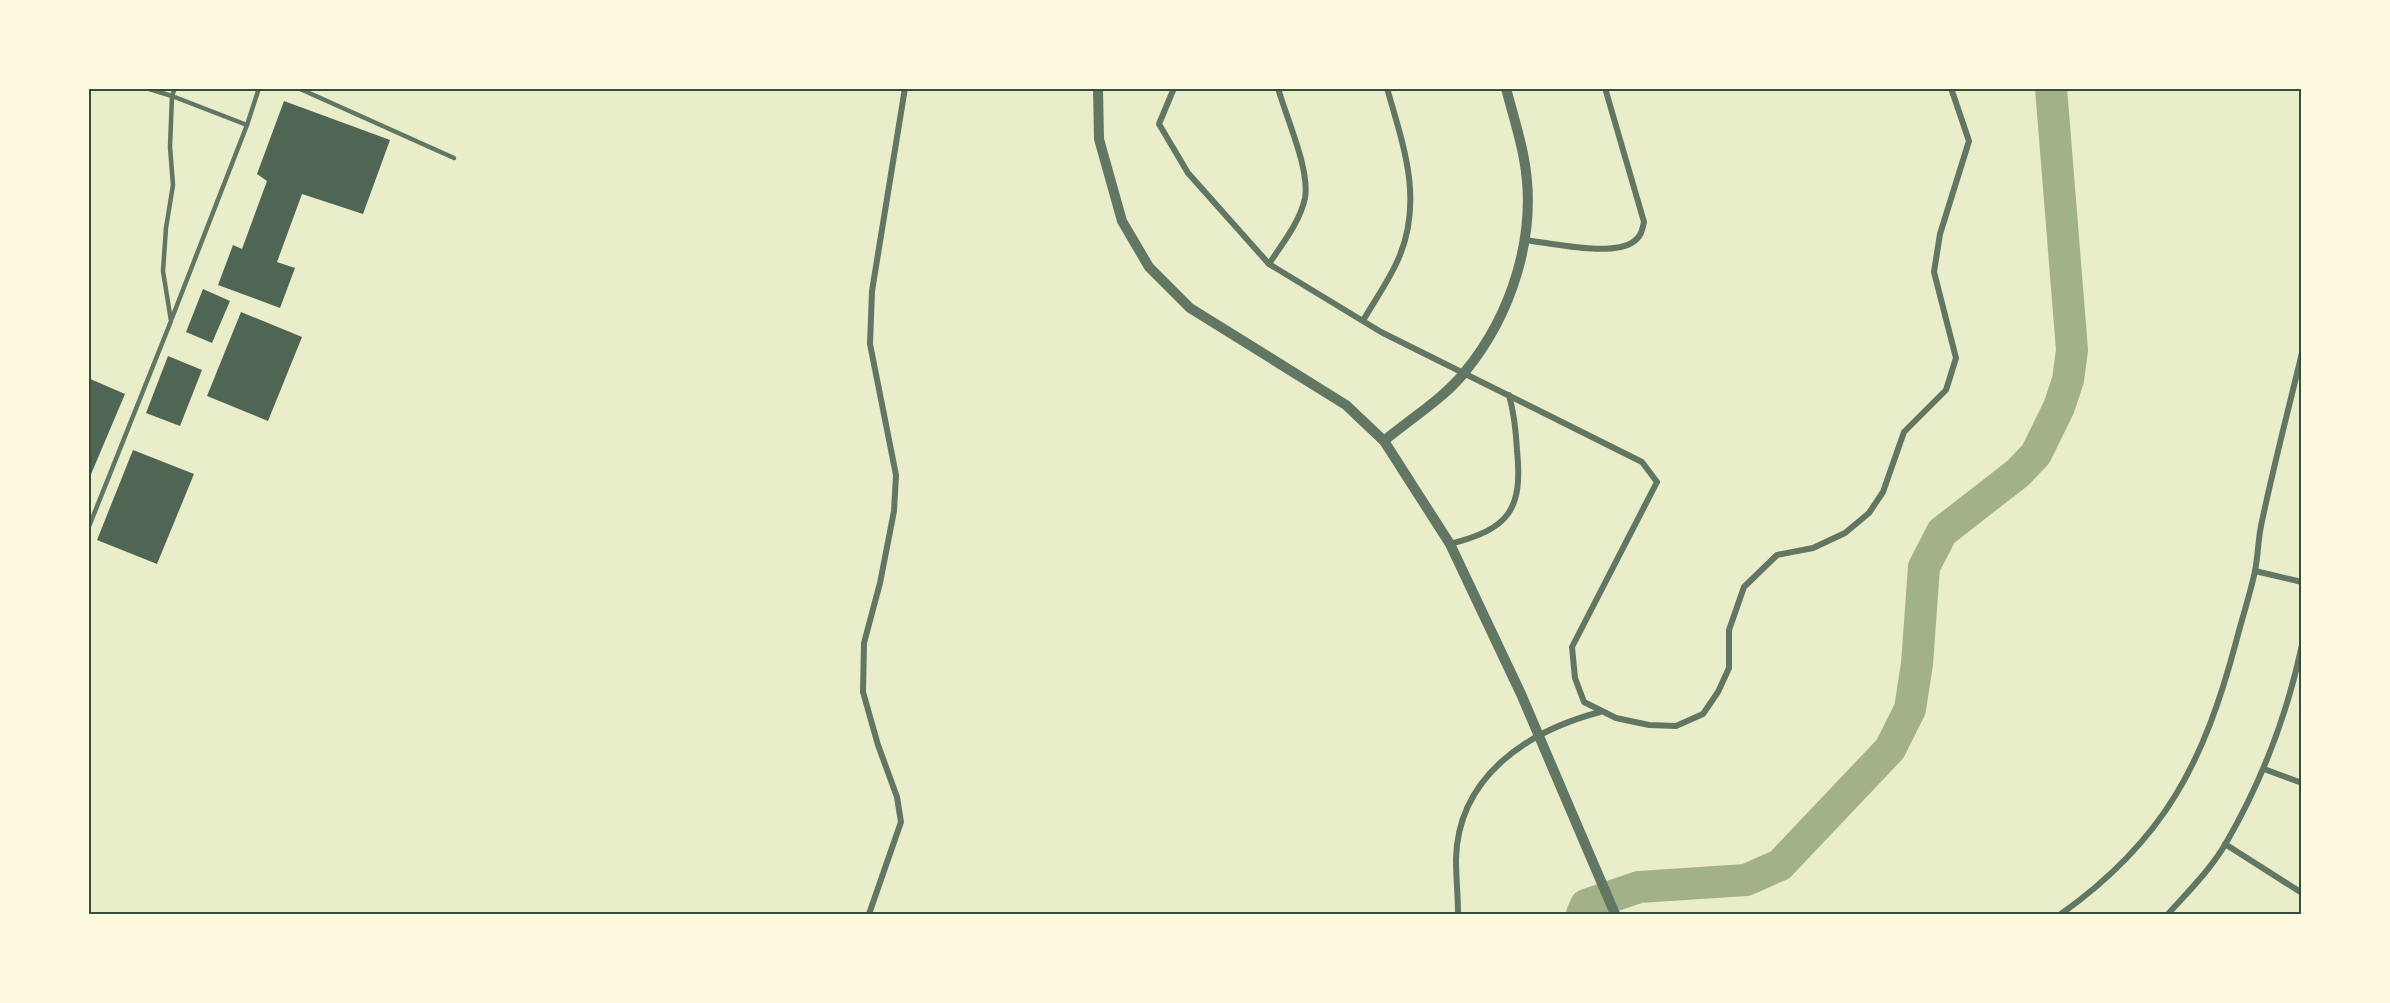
<svg xmlns="http://www.w3.org/2000/svg" width="2390" height="1003" font-family="'Space Grotesk',sans-serif">
  <style>
    .lines { fill: none; stroke-linecap: round; stroke-linejoin: round }
    .river { stroke: #a3b18a; stroke-width: 32 }
    .building { fill: #4f6655 }
    .service { stroke: #617663; stroke-width: 4.5 }
    .minor { stroke: #617663; stroke-width: 6 }
    .tertiary { stroke: #617663; stroke-width: 10 }
    .neatline { fill: none; stroke: #344e41; stroke-width: 2 }
  </style>
  <rect width="100%" height="100%" fill="#e9edc9"/>
  <g class="lines">
    <polyline class="river" points="1582,914 1586,905 1639,887 1746,880 1780,865 1890,749 1910,709 1917,664 1924,567 1942,532 2018,473 2036,454 2059,407 2068,380 2072,350 2051,88"/>
  </g>
  <g class="building">
    <polygon points="284,101 390,140 363,214 302,194 277,262 295,268 280,308 218,285 233,245 242,249 267,181 257,174"/>
    <polygon points="203,289 230,301 212,343 186,332"/>
    <polygon points="241,312 302,337 268,421 207,396"/>
    <polygon points="168,356 202,370 180,426 146,413"/>
    <polygon points="88,378 125,394 89,479 88,479"/>
    <polygon points="133,450 194,474 157,564 97,540"/>
  </g>
  <g class="lines">
    <g class="service">
      <polyline points="298,88 454,158"/>
      <polyline points="247,125 259,88"/>
      <polyline points="172,318 247,125 172,96 175,88"/>
      <polyline points="88,529 171,321 163,271 166,228 173,185 170,147 172,96 146,88"/>
    </g>
    <g class="minor">
      <polyline points="1174,88 1159,124 1188,173 1269,264 1381,332 1642,462 1657,482 1572,647 1575,678 1584,702 1616,718 1649,725 1676,726 1703,714 1718,692 1729,668 1729,630 1744,587 1777,555 1813,548 1845,533 1869,513 1883,492 1904,432 1946,390 1956,358 1934,272 1940,234 1969,141 1951,88"/>
      <path d="M1525,240C1550,243 1612,257 1633,242C1641,237 1642,231 1644,222L1605,88"/>
      <path d="M1269,264C1282,244 1300,222 1305,198C1310,169 1286,117 1278,88"/>
      <path d="M1364,319C1376,298 1391,278 1400,255C1423,197 1403,145 1387,88"/>
      <path d="M1450,544C1509,529 1523,510 1517,450C1516,431 1514,413 1509,395"/>
      <polyline points="2255,571 2302,582"/>
      <polyline points="2264,769 2302,783"/>
      <polyline points="2225,844 2302,893"/>
      <polyline points="869,914 901,822 897,797 878,745 863,692 864,643 880,583 894,511 896,475 870,344 872,291 905,88"/>
      <path d="M1458,914C1458,896 1456,877 1456,859C1458,776 1528,731 1600,712"/>
      <path d="M2061,914C2165,840 2204,762 2236,642C2242,618 2250,595 2255,571C2258,556 2258,541 2261,526C2273,468 2288,411 2302,353"/>
      <path d="M2168,914C2188,892 2211,869 2226,843C2262,781 2287,715 2302,645"/>
    </g>
    <g class="tertiary">
      <polyline points="1098,88 1099,139 1122,221 1149,267 1190,308 1346,405 1384,441 1450,544 1521,694 1615,914"/>
      <path d="M1384,441C1410,419 1443,399 1464,373C1512,315 1538,234 1524,159C1520,136 1512,112 1506,88"/>
    </g>
  </g>
  <rect width="2390" height="1003" fill="none" stroke="#fefae0" stroke-width="180"/>
  <rect x="90" y="90" width="2210" height="823" class="neatline"/>
</svg>
